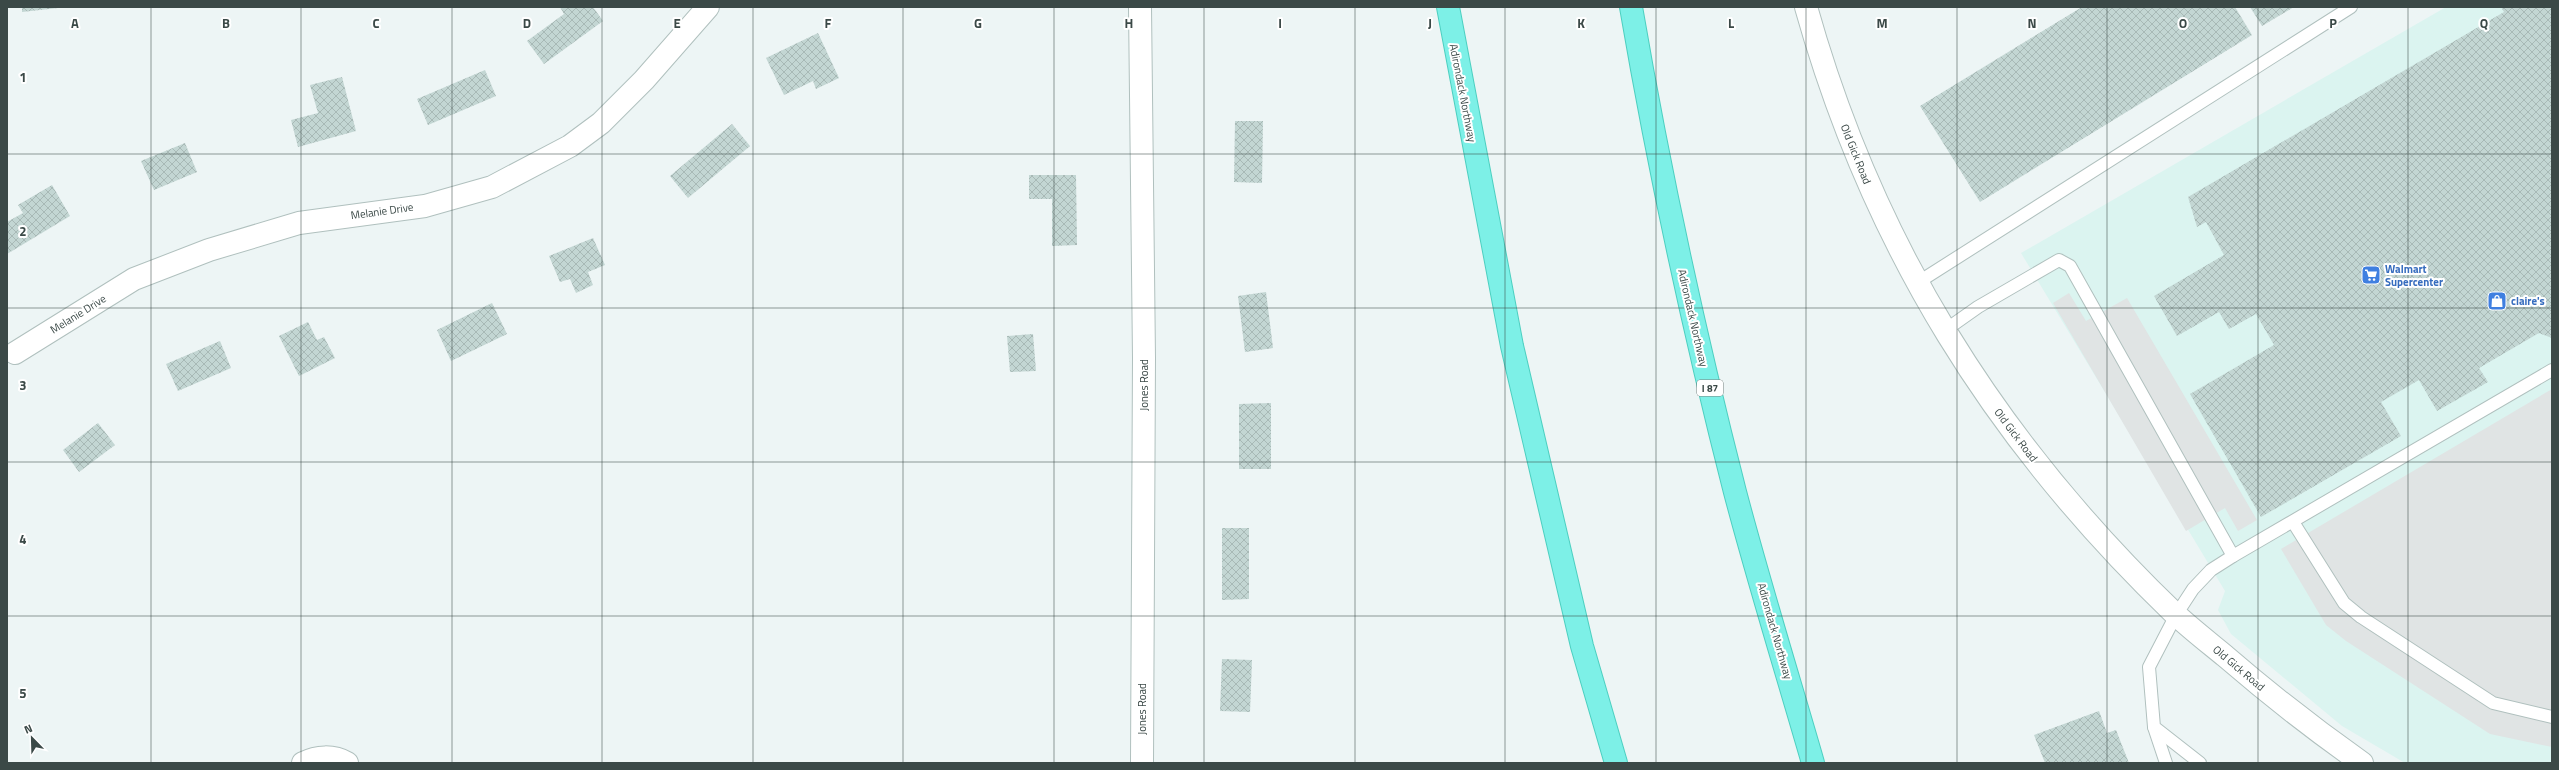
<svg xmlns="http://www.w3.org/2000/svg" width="2559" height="770" font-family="'Titillium Web',sans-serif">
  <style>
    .commercial { fill: #dbf4f0 }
    .parking { fill: #e0e4e4 }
    .building { fill: url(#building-cross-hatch) }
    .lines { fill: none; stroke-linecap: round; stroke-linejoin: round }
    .service-casing { stroke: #b0c0be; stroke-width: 14 }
    .minor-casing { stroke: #b0c0be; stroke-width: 24 }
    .tertiary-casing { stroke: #b0c0be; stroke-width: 24 }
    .motorway-casing { stroke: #4dcfc0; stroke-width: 24 }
    .service { stroke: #fff; stroke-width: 12 }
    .minor { stroke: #fff; stroke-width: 22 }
    .tertiary { stroke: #fff; stroke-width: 22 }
    .motorway { stroke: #7df0e7; stroke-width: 22 }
    .grid { fill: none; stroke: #3b4947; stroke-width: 1; stroke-opacity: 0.55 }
    .labels { text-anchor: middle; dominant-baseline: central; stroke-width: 4; stroke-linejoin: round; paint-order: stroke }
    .shield { fill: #fff; stroke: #76807e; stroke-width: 1 }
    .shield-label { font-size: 10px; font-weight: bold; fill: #3b4947 }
    .street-label { font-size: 11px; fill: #3b4947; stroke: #fff }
    .shop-label { font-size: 11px; font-weight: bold; fill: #366cbe; stroke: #fff; text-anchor: start }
    .grid-label { font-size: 13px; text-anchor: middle; font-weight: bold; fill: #3b4947; stroke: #fff; stroke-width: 4; stroke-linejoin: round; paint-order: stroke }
  </style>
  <defs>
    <pattern id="building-cross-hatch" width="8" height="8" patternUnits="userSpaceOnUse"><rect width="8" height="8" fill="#c3d6d3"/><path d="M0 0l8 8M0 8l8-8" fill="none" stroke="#a8b9b6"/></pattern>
  </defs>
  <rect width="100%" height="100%" fill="#edf5f5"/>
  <polygon class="commercial" points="2446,7 2552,7 2552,763 2405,763 2342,726 2231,634 2218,610 2225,591 2021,253"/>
  <g class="parking">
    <polygon points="2069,293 2086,321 2127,298 2257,520 2238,531 2225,508 2186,531 2053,303"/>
    <polygon points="2552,389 2552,747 2490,734 2346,641 2326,625 2281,549"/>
  </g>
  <g class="building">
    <polygon points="22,7 58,7 58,8 22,12"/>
    <polygon points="560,7 593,7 603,21 544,64 527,41 564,14"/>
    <polygon points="2082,7 2235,7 2252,35 1980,202 1920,106"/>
    <polygon points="2250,7 2294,7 2262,26"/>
    <polygon points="2501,7 2552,7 2552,338 2539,333 2479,368 2488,382 2437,411 2419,380 2381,402 2401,436 2261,517 2190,394 2274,345 2256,314 2229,329 2219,312 2177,336 2154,296 2224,255 2206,222 2197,227 2188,197 2504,12"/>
    <polygon points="818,33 839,78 816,89 813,81 784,95 766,58"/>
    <polygon points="485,70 496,96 428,125 417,99"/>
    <polygon points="342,77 356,131 298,147 291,120 318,113 310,85"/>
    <polygon points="1235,121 1263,121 1262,183 1234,182"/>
    <polygon points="732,124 750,146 688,198 670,176"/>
    <polygon points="185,143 197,172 154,190 141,161"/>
    <polygon points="1029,175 1076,175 1077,245 1052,246 1052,199 1029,199"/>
    <polygon points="52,185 70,216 7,254 7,222 23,213 18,205"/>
    <polygon points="593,238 605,265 588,272 593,285 576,293 570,279 560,282 549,256"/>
    <polygon points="1266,292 1273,348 1245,352 1238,296"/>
    <polygon points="492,303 507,334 451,361 437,330"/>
    <polygon points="308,322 317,340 324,337 335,358 299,376 279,336"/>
    <polygon points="1033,334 1036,371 1010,372 1007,336"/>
    <polygon points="220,341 231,368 178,391 166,364"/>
    <polygon points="1271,403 1271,469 1239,469 1239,404"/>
    <polygon points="98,423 115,445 79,472 63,450"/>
    <polygon points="1222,528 1249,528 1249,599 1222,600"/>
    <polygon points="1222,659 1252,660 1250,712 1220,711"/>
    <polygon points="2099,711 2107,733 2116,730 2129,763 2045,763 2034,735"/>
  </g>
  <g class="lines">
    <g class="service-casing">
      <g id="service">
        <polyline points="1917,283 2351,7"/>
        <polyline points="1944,331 1978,307 2059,260 2070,266 2233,556"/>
        <polyline points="2293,522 2344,603 2361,617 2493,703 2552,717"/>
        <polyline points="2154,727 2166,763"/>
        <polyline points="2200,763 2154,727 2149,667 2176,615 2193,589 2211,570 2233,556 2552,370"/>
      </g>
    </g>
    <g class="minor-casing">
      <g id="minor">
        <polyline points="15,353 134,279 209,250 299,223 425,206 492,187 570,146 601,123 644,80 708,7"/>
        <path d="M303,763C317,756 333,755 347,763"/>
      </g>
    </g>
    <g class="tertiary-casing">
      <g id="tertiary">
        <polyline points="1140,7 1144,358 1142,763"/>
        <path d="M1806,7C1873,246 1995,441 2174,613C2190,628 2208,642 2225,656C2269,694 2315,730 2362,763"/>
      </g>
    </g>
    <g class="motorway-casing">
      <g id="motorway">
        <polyline points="1448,7 1512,346 1582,646 1616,763"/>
        <path d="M1631,7C1659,170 1694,332 1735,492C1759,583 1787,673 1813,763"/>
      </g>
    </g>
    <use href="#service" class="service"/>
    <use href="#minor" class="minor"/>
    <use href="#tertiary" class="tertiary"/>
    <use href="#motorway" class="motorway"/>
  </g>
  <path class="grid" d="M151,7V763M301,7V763M452,7V763M602,7V763M753,7V763M903,7V763M1054,7V763M1204,7V763M1355,7V763M1505,7V763M1656,7V763M1806,7V763M1957,7V763M2107,7V763M2258,7V763M2408,7V763M7,154H2552M7,308H2552M7,462H2552M7,616H2552"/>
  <defs>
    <g id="supermarket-square" transform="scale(1)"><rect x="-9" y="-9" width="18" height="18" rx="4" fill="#3f7fe0" stroke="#fff"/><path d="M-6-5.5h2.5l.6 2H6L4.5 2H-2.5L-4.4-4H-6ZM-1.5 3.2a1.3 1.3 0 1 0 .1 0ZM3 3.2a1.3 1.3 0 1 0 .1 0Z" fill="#fff"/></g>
    <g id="shop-square" transform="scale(1)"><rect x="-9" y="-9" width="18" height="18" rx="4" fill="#3f7fe0" stroke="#fff"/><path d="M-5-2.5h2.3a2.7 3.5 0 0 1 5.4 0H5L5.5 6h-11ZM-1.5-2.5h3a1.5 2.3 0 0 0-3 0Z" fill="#fff"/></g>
  </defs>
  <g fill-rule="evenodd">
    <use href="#supermarket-square" x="2371" y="275"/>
    <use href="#shop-square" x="2497" y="301"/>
  </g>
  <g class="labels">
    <rect class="shield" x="1697" y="380" width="26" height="16" rx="3"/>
    <g class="shield-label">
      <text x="1710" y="388">I 87</text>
    </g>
    <g class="street-label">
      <text transform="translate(1463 93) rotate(79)">Adirondack Northway</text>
      <text transform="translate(1856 154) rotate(68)">Old Gick Road</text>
      <text transform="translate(382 211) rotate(-8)">Melanie Drive</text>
      <text transform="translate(78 314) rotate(-32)">Melanie Drive</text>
      <text transform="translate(1693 318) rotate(77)">Adirondack Northway</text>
      <text transform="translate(1144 385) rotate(-90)">Jones Road</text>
      <text transform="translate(2016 435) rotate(53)">Old Gick Road</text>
      <text transform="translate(1775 631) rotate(74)">Adirondack Northway</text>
      <text transform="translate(2239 668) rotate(40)">Old Gick Road</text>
      <text transform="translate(1142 709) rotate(-90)">Jones Road</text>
    </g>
    <g class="shop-label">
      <text x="2385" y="269">Walmart<tspan x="2385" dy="13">Supercenter</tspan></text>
      <text x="2511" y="301">claire's</text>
    </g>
  </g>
  <g class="grid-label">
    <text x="75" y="28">A</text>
    <text x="226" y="28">B</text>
    <text x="376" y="28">C</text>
    <text x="527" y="28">D</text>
    <text x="677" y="28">E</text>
    <text x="828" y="28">F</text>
    <text x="978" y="28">G</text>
    <text x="1129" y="28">H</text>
    <text x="1280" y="28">I</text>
    <text x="1430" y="28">J</text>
    <text x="1581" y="28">K</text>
    <text x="1731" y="28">L</text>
    <text x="1882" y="28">M</text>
    <text x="2032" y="28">N</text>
    <text x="2183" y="28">O</text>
    <text x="2333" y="28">P</text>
    <text x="2484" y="28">Q</text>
    <text x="23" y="82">1</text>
    <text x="23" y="236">2</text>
    <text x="23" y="390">3</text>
    <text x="23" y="544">4</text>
    <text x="23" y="698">5</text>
  </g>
  <rect width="2559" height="770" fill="none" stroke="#3b4947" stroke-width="16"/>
  <g transform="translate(32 738) rotate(337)" stroke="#ffffff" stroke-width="3" paint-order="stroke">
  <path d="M0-3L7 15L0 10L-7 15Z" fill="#3b4947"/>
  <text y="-6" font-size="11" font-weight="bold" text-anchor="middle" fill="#3b4947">N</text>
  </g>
</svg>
